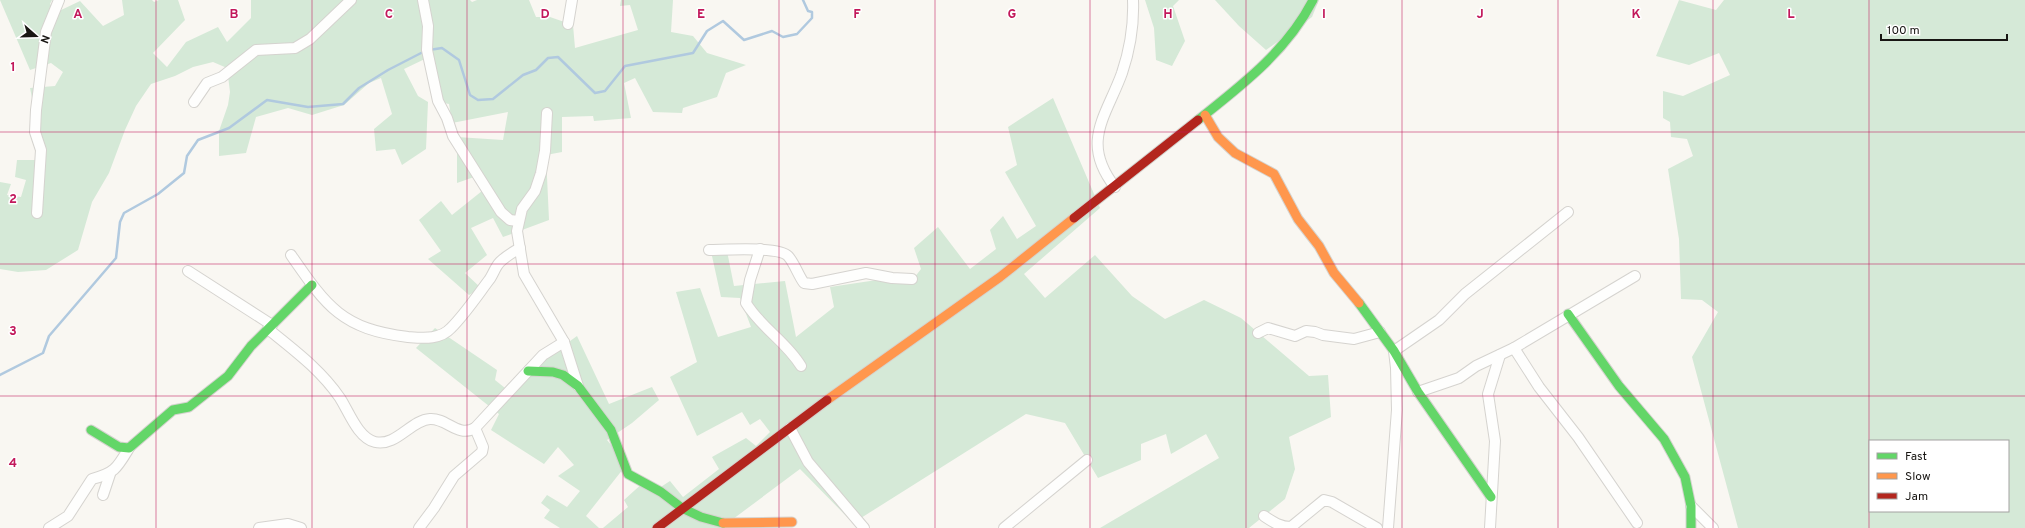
<svg xmlns="http://www.w3.org/2000/svg" width="2025" height="528" font-family="Overpass,sans-serif">
  <style>
    .green { fill: #d5e9d7; fill-rule: evenodd }
    .lines { fill: none; stroke-linecap: round; stroke-linejoin: round }
    .stream { stroke: #b0c9df; stroke-width: 2.5 }
    .street-casing { stroke: #d5d3cf; stroke-width: 12 }
    .fast-casing { stroke: #d5d3cf; stroke-width: 11 }
    .slow-casing { stroke: #d5d3cf; stroke-width: 11 }
    .jam-casing { stroke: #d5d3cf; stroke-width: 11 }
    .street { stroke: #fefefd; stroke-width: 10 }
    .fast { stroke: #63d668; stroke-width: 9 }
    .slow { stroke: #ff974d; stroke-width: 9 }
    .jam { stroke: #b3261e; stroke-width: 9 }
    .grid { fill: none; stroke: #c2185b; stroke-width: 1; stroke-opacity: 0.55 }
    .grid-label { font-size: 13px; text-anchor: middle; font-weight: bold; fill: #c2185b; stroke: #fff; stroke-width: 3; stroke-linejoin: round; paint-order: stroke }
  </style>
  <rect width="100%" height="100%" fill="#f9f7f2"/>
  <g class="green">
    <polygon points="0,0 52,0 50,4 57,12 80,1 103,26 124,15 122,0 152,0 154,2 159,0 178,0 185,20 153,53 167,67 186,42 218,27 227,42 251,18 251,0 470,0 472,2 477,0 529,0 536,17 550,17 573,25 575,48 638,30 630,5 620,6 621,0 673,0 671,32 693,36 707,53 746,65 726,73 717,97 683,108 682,113 653,112 635,78 624,83 631,118 594,121 593,116 562,117 562,152 546,155 549,220 503,237 493,218 471,228 487,255 465,273 481,288 469,295 428,259 441,251 419,220 441,201 452,215 482,191 474,177 457,183 457,137 503,140 508,112 452,123 449,104 444,103 429,57 404,69 418,96 428,102 426,149 402,165 395,149 376,151 374,129 392,114 381,78 369,83 344,105 312,115 288,108 256,117 246,153 219,156 219,131 228,105 230,92 227,68 213,62 193,67 175,76 151,84 136,106 125,130 109,173 92,202 78,250 46,270 18,272 0,269 0,182 11,184 7,195 21,197 26,180 15,177 17,160 40,160 40,137 30,88 55,86 63,72 51,63 30,70"/>
    <polygon points="1145,0 1179,0 1173,6 1185,41 1172,66 1156,60 1154,28"/>
    <polygon points="1215,0 1319,0 1312,17 1266,50 1239,26"/>
    <path d="M1679,0L1716,10L1724,0H2025V528H1738L1692,357L1718,312L1702,300L1681,299L1679,239L1668,169L1693,156L1687,139L1671,137L1670,122L1663,118V91L1683,96L1730,75L1719,53L1689,65L1656,56ZM1870,441H2008V511H1870Z"/>
    <polygon points="1053,98 1100,208 1024,274 1045,298 1095,255 1132,296 1165,319 1204,300 1241,318 1309,376 1328,375 1331,417 1289,437 1295,469 1285,499 1249,528 1100,528 1219,458 1206,434 1171,454 1166,434 1141,444 1141,460 1098,478 1065,423 1026,414 853,523 800,469 725,525 729,528 603,528 628,507 624,500 645,481 653,492 670,481 683,497 719,469 712,457 746,438 756,446 770,432 760,419 750,425 742,412 697,436 670,377 697,362 676,292 700,288 718,337 751,327 740,298 721,297 710,247 726,246 734,286 785,281 796,337 834,307 830,287 877,280 911,282 921,269 914,248 938,227 970,269 996,249 990,230 1003,216 1017,239 1036,226 1005,172 1017,165 1008,127"/>
    <polygon points="435,328 497,370 495,380 505,388 577,336 609,404 652,387 659,400 632,423 607,440 627,464 586,516 599,528 560,528 544,518 550,510 541,503 547,495 567,507 580,491 558,476 574,465 558,447 544,464 491,430 499,414 416,348"/>
  </g>
  <g class="lines">
    <g class="stream">
      <polyline points="429,50 442,48 459,60 470,95 478,100 493,99 523,75 536,70 548,58 558,57 595,93 605,91 625,66 693,53 707,31 723,21 744,40 772,31 783,37 797,34 812,18 812,12 808,11 803,0"/>
      <polyline points="0,375 43,353 49,336 116,258 120,222 124,213 158,194 184,173 187,156 198,140 229,128 267,100 308,107 343,104 359,88 388,70 425,51"/>
    </g>
    <g class="street-casing">
      <g id="street">
        <polyline points="423,0 428,26 427,50 438,101 447,118 453,136 501,212 510,220 518,221"/>
        <polyline points="568,24 572,0"/>
        <polyline points="194,102 207,83 222,77 256,50 295,48 310,39 351,0"/>
        <polyline points="547,113 545,151 541,173 535,191 522,209 517,231 524,274 564,342 578,386"/>
        <path d="M1115,187C1080,142 1106,117 1122,73C1130,49 1134,25 1133,0"/>
        <polyline points="37,213 41,150 35,132 36,110 46,32 59,0"/>
        <path d="M760,249L750,280L746,303C761,328 786,341 801,366"/>
        <path d="M709,250C724,250 779,246 788,256C795,264 798,275 804,283L812,284L866,273L892,278L912,279"/>
        <path d="M291,255C327,307 342,329 408,337C423,338 440,340 451,328C465,314 477,296 489,280C493,275 495,267 500,262C506,256 513,252 520,248"/>
        <polyline points="188,271 272,325"/>
        <path d="M268,329C294,350 321,370 340,398C349,412 358,438 375,442C396,447 411,420 430,419C447,418 458,438 475,428"/>
        <polyline points="1258,333 1268,328 1295,336 1306,331 1315,332 1323,335 1354,339 1380,332"/>
        <polyline points="1514,348 1539,387 1578,437 1637,523"/>
        <polyline points="1418,392 1459,378 1476,366 1514,348 1635,276"/>
        <polyline points="790,428 808,462 864,528"/>
        <polyline points="103,495 110,474"/>
        <polyline points="1691,506 1713,528"/>
        <path d="M1264,516C1273,522 1280,527 1291,527L1324,500L1332,502L1377,528"/>
        <path d="M49,528L68,516L92,479C115,473 117,468 129,448"/>
        <polyline points="259,528 288,524 301,528"/>
        <polyline points="419,528 434,508 454,476 482,452 483,447 475,428 543,355 564,342"/>
        <polyline points="1004,528 1087,460"/>
        <polyline points="1388,528 1397,410 1396,368 1394,351 1439,320 1465,294 1568,212"/>
        <polyline points="1490,528 1495,441 1488,394 1500,355"/>
      </g>
    </g>
    <g class="fast-casing">
      <g id="fast">
        <path d="M1198,120C1242,85 1287,51 1313,0"/>
        <polyline points="1359,303 1394,351 1418,392 1491,497"/>
        <polyline points="1568,314 1619,386 1664,439 1685,477 1691,506 1691,528"/>
        <polyline points="528,371 553,372 563,375 578,386 611,430 628,474 661,492 682,508 701,517 723,523"/>
        <polyline points="91,430 119,447 129,448 173,410 189,407 228,376 251,346 312,285"/>
      </g>
    </g>
    <g class="slow-casing">
      <g id="slow">
        <polyline points="1205,115 1218,137 1235,153 1274,174 1298,219 1319,246 1334,273 1359,303"/>
        <polyline points="827,400 1000,277 1074,218"/>
        <polyline points="723,523 792,522"/>
      </g>
    </g>
    <g class="jam-casing">
      <g id="jam">
        <polyline points="1074,218 1198,120"/>
        <polyline points="657,528 827,400"/>
      </g>
    </g>
    <use href="#street" class="street"/>
    <use href="#fast" class="fast"/>
    <use href="#slow" class="slow"/>
    <use href="#jam" class="jam"/>
  </g>
  <path class="grid" d="M156,0V528M312,0V528M467,0V528M623,0V528M779,0V528M935,0V528M1090,0V528M1246,0V528M1402,0V528M1558,0V528M1713,0V528M1869,0V528M0,132H2025M0,264H2025M0,396H2025"/>
  <g class="grid-label">
    <text x="78" y="18">A</text>
    <text x="234" y="18">B</text>
    <text x="389" y="18">C</text>
    <text x="545" y="18">D</text>
    <text x="701" y="18">E</text>
    <text x="857" y="18">F</text>
    <text x="1012" y="18">G</text>
    <text x="1168" y="18">H</text>
    <text x="1324" y="18">I</text>
    <text x="1480" y="18">J</text>
    <text x="1636" y="18">K</text>
    <text x="1791" y="18">L</text>
    <text x="13" y="71">1</text>
    <text x="13" y="203">2</text>
    <text x="13" y="335">3</text>
    <text x="13" y="467">4</text>
  </g>
  <rect x="1869" y="440" width="140" height="72" fill="#ffffff" stroke="#a3a2a1"/>
  <rect x="1877" y="453" width="20" height="6" fill="#63d668" stroke="#a3a2a1"/>
  <text x="1905" y="460" font-size="12" fill="#181613">Fast</text>
  <rect x="1877" y="473" width="20" height="6" fill="#ff974d" stroke="#a3a2a1"/>
  <text x="1905" y="480" font-size="12" fill="#181613">Slow</text>
  <rect x="1877" y="493" width="20" height="6" fill="#b3261e" stroke="#a3a2a1"/>
  <text x="1905" y="500" font-size="12" fill="#181613">Jam</text>
  <g transform="translate(36 36) rotate(110)" stroke="#ffffff" stroke-width="3" paint-order="stroke">
  <path d="M0-3L7 15L0 10L-7 15Z" fill="#181613"/>
  <text y="-6" font-size="11" font-weight="bold" text-anchor="middle" fill="#181613">N</text>
  </g>
  <path d="M1881 34v6h126v-6" fill="none" stroke="#181613" stroke-width="2"/>
  <text x="1887" y="34" font-size="12" fill="#181613" stroke="#ffffff" stroke-width="3" paint-order="stroke">100 m</text>
</svg>
